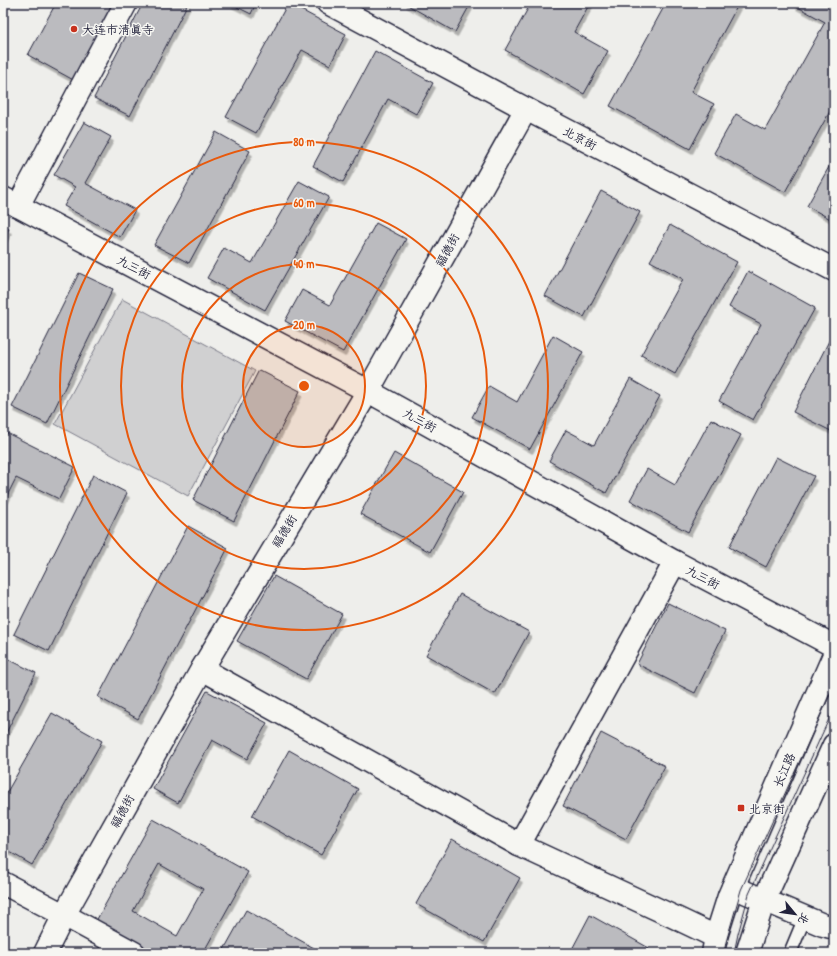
<svg xmlns="http://www.w3.org/2000/svg" width="837" height="956" font-family="'Patrick Hand','LXGW WenKai TC',sans-serif">
  <style>
    .green { fill: #d0d0d1; stroke: #797986 }
    .building { fill: #bbbbbf; stroke: #22223b; fill-rule: evenodd; filter: url(#shadow) }
    .lines { fill: none; stroke-linecap: round; stroke-linejoin: round }
    .service-casing { stroke: #22223b; stroke-width: 15 }
    .minor-casing { stroke: #22223b; stroke-width: 25 }
    .tertiary-casing { stroke: #22223b; stroke-width: 25 }
    .secondary-casing { stroke: #22223b; stroke-width: 25 }
    .service { stroke: #f6f6f2; stroke-width: 12 }
    .minor { stroke: #f6f6f2; stroke-width: 22 }
    .tertiary { stroke: #f6f6f2; stroke-width: 22 }
    .secondary { stroke: #f6f6f2; stroke-width: 22 }
    .tram { stroke: #22223b; stroke-width: 1 }
    .ring { fill: none; stroke: #e8590c; stroke-width: 2 }
    .poi-dot { fill: #c8321e; stroke: #f6f6f2; stroke-width: 1.5 }
    .labels { text-anchor: middle; dominant-baseline: central; stroke-width: 3; stroke-linejoin: round; paint-order: stroke }
    .poi-label { font-size: 12px; fill: #22223b; stroke: #f6f6f2; text-anchor: start }
    .street-label { font-size: 12px; fill: #22223b; stroke: #f6f6f2 }
    .centre { fill: #e8590c; stroke: #f6f6f2; stroke-width: 2 }
    .ring-label { font-size: 12px; text-anchor: middle; font-weight: bold; fill: #e8590c; stroke: #f6f6f2; stroke-width: 3; stroke-linejoin: round; paint-order: stroke }
  </style>
  <defs>
    <filter id="shadow"><feDropShadow dx="2.5" dy="4.5" stdDeviation="0" flood-color="#0004"/></filter>
  </defs>
  <rect width="100%" height="100%" fill="#eeeeeb"/>
  <filter id="ink" filterUnits="userSpaceOnUse"><feTurbulence type="fractalNoise" baseFrequency=".025" numOctaves="2"/><feDisplacementMap in="SourceGraphic" scale="8" xChannelSelector="R" yChannelSelector="G"/><feConvolveMatrix kernelMatrix="1 2 1 2 8 2 1 2 1" color-interpolation-filters="sRGB"/></filter>
  <g filter="url(#ink)">
    <polygon class="green" points="122,299 255,371 188,496 55,424"/>
    <g class="building">
      <polygon points="56,3 119,3 77,82 28,55"/>
      <polygon points="143,3 188,3 130,116 94,98"/>
      <polygon points="229,3 256,3 251,14"/>
      <polygon points="288,3 346,34 330,65 302,50 256,133 226,117"/>
      <polygon points="404,3 471,3 455,32"/>
      <polygon points="531,3 590,3 574,32 608,51 584,94 505,50"/>
      <polygon points="666,3 739,3 691,92 714,104 690,149 610,106"/>
      <polygon points="795,3 834,3 834,104 785,192 714,153 736,114 765,130 825,22 794,5"/>
      <polygon points="375,51 433,83 416,114 388,99 343,182 313,166"/>
      <polygon points="84,122 111,137 85,183 135,210 120,237 64,206 75,187 54,175"/>
      <polygon points="216,132 250,151 189,263 154,245"/>
      <polygon points="834,158 834,221 807,206"/>
      <polygon points="299,181 329,197 265,310 207,278 224,248 252,263"/>
      <polygon points="601,191 640,212 584,317 545,296"/>
      <polygon points="376,223 406,239 343,352 285,321 302,290 330,305"/>
      <polygon points="670,225 737,262 675,374 641,355 683,279 650,261"/>
      <polygon points="3,226 9,229 3,241"/>
      <polygon points="748,271 815,308 753,420 719,401 761,324 729,307"/>
      <polygon points="79,273 113,289 47,424 12,407"/>
      <polygon points="834,331 834,429 833,432 793,412"/>
      <polygon points="553,335 583,352 530,449 472,417 489,386 517,402"/>
      <polygon points="259,370 300,391 234,521 193,500"/>
      <polygon points="630,379 660,396 606,493 549,461 566,430 594,445"/>
      <polygon points="711,419 741,435 688,532 630,500 647,469 675,485"/>
      <polygon points="3,431 75,467 59,499 16,478 3,504"/>
      <polygon points="394,453 463,492 430,552 360,514"/>
      <polygon points="776,457 814,476 766,567 729,547"/>
      <polygon points="93,475 127,493 49,651 14,634"/>
      <polygon points="188,526 228,548 138,719 98,697"/>
      <polygon points="274,576 342,614 306,679 237,641"/>
      <polygon points="460,594 529,632 495,694 426,655"/>
      <polygon points="668,603 725,631 695,693 637,664"/>
      <polygon points="4,657 36,673 3,739 3,658"/>
      <polygon points="207,691 267,723 247,759 212,740 178,803 153,789"/>
      <polygon points="52,713 102,741 32,865 3,848 3,799"/>
      <polygon points="601,733 665,766 626,839 563,806"/>
      <polygon points="289,750 358,789 321,855 252,816"/>
      <path d="M153,819L248,872L203,953H153L96,921ZM159,864L203,889L177,936L133,911Z"/>
      <polygon points="452,839 520,878 484,942 416,904"/>
      <polygon points="246,910 314,948 311,953 222,953"/>
      <polygon points="590,915 649,948 646,953 570,953"/>
    </g>
    <g class="lines">
      <g class="service-casing">
        <polyline id="service" points="790,953 805,917"/>
      </g>
      <g class="minor-casing">
        <g id="minor">
          <polyline points="3,198 368,391 675,562 834,646"/>
          <polyline points="18,206 126,3"/>
          <polyline points="202,669 519,845 672,916 716,937"/>
          <polyline points="519,845 675,562"/>
          <polyline points="3,883 64,915 134,953"/>
          <polyline points="733,887 823,925 834,928"/>
          <polyline points="45,953 64,915 202,669 368,391 526,109"/>
        </g>
      </g>
      <g class="tertiary-casing">
        <polyline id="tertiary" points="328,3 526,109 834,270"/>
      </g>
      <g class="secondary-casing">
        <g id="secondary">
          <polyline points="713,953 716,937 729,896 834,655"/>
          <polyline points="747,953 764,900 834,745"/>
        </g>
      </g>
      <use href="#service" class="service"/>
      <use href="#minor" class="minor"/>
      <use href="#tertiary" class="tertiary"/>
      <use href="#secondary" class="secondary"/>
      <g class="tram">
        <polyline points="724,953 726,942 741,890 834,686"/>
        <polyline points="734,953 738,934 749,894 834,708"/>
      </g>
    </g>
  </g>
  <circle cx="304" cy="386" r="61" fill="#e8590c" fill-opacity=".12"/>
  <g class="ring">
    <circle cx="304" cy="386" r="61"/>
    <circle cx="304" cy="386" r="122"/>
    <circle cx="304" cy="386" r="183"/>
    <circle cx="304" cy="386" r="244"/>
  </g>
  <g class="poi-dot">
    <circle cx="74" cy="29" r="4"/>
    <rect x="737" y="804" width="8" height="8" rx="2"/>
  </g>
  <g class="labels">
    <g class="poi-label">
      <text x="82" y="29">大连市清真寺</text>
      <text x="749" y="808">北京街</text>
    </g>
    <g class="street-label">
      <text transform="translate(580 138) rotate(28)">北京街</text>
      <text transform="translate(447 250) rotate(-61)">福德街</text>
      <text transform="translate(134 267) rotate(28)">九三街</text>
      <text transform="translate(420 420) rotate(29)">九三街</text>
      <text transform="translate(284 531) rotate(-59)">福德街</text>
      <text transform="translate(703 577) rotate(28)">九三街</text>
      <text transform="translate(784 770) rotate(-66)">长江路</text>
      <text transform="translate(122 811) rotate(-61)">福德街</text>
    </g>
  </g>
  <circle cx="304" cy="386" r="6" class="centre"/>
  <g class="ring-label">
    <text x="304" y="146">80 m</text>
    <text x="304" y="207">60 m</text>
    <text x="304" y="268">40 m</text>
    <text x="304" y="329">20 m</text>
  </g>
  <rect width="837" height="956" fill="none" stroke="#f6f6f2" stroke-width="16"/>
  <rect x="8" y="8" width="821" height="940" fill="none" stroke="#22223b" stroke-width="1.5" filter="url(#ink)"/>
  <g transform="translate(795 914) rotate(119)" stroke="#f6f6f2" stroke-width="3" paint-order="stroke">
  <path d="M0-3L7 15L0 10L-7 15Z" fill="#22223b"/>
  <text y="-6" font-size="11" font-weight="bold" text-anchor="middle" fill="#22223b">北</text>
  </g>
</svg>
